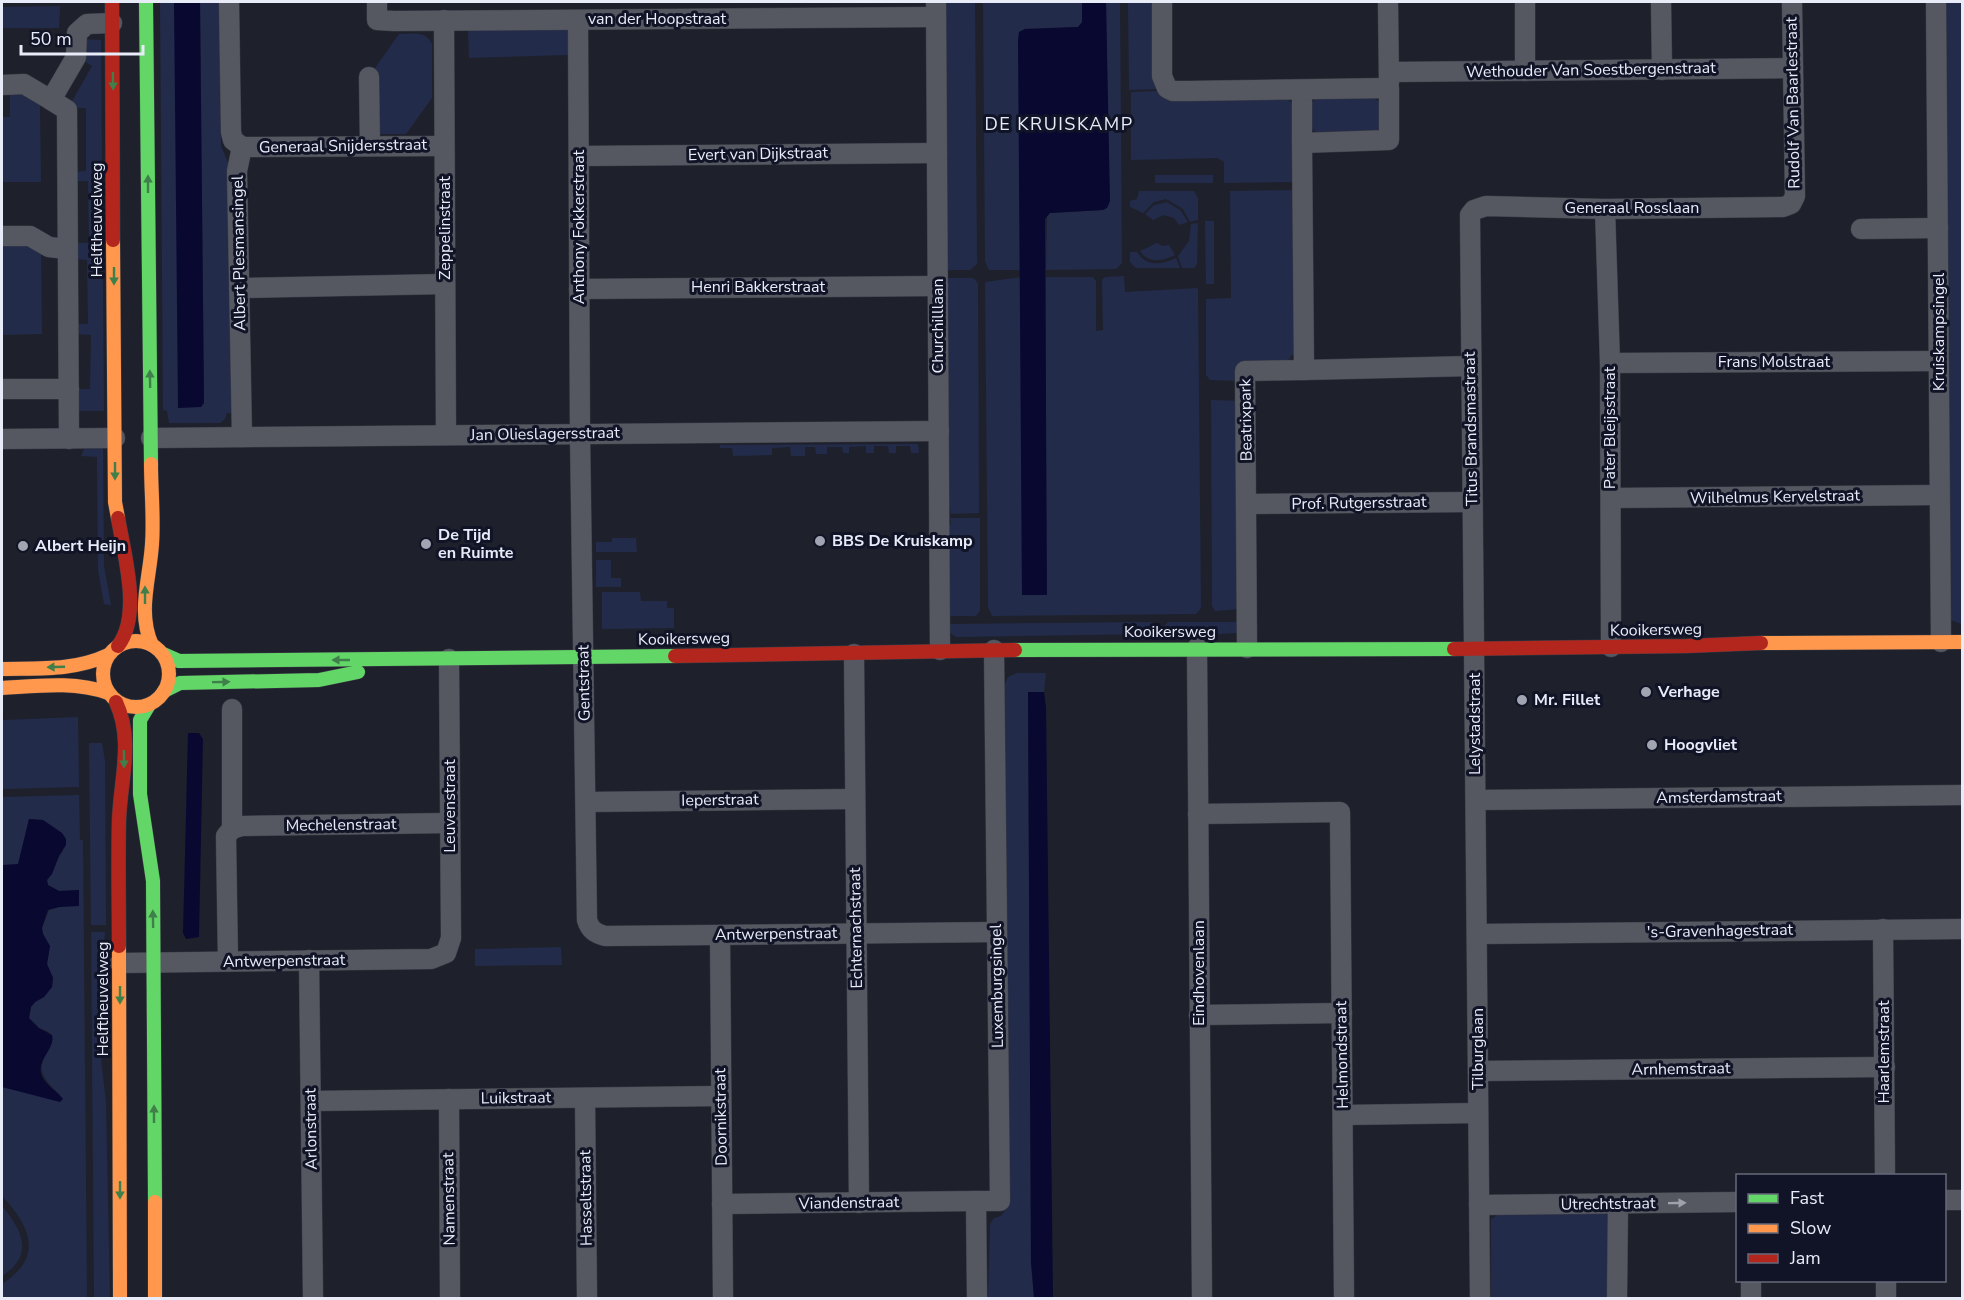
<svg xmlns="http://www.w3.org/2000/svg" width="1964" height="1300" font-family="'Nunito Sans',sans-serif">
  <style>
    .green { fill: #232b4a }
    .water { fill: #080831 }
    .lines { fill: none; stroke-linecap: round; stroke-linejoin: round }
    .street-casing { stroke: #3a3c45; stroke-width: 21 }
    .fast-casing { stroke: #3a3c45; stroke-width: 15 }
    .slow-casing { stroke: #3a3c45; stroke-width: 15 }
    .jam-casing { stroke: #3a3c45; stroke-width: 15 }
    .street { stroke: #565861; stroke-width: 20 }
    .fast { stroke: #63d668; stroke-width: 14 }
    .slow { stroke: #ff974d; stroke-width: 14 }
    .jam { stroke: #b3261e; stroke-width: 14 }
    .oneway { fill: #3e7f4a }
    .oneway2 { fill: #9fa2ad }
    .poi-dot { fill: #a1a5b1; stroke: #101426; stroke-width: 2 }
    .labels { text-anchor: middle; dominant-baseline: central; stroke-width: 6; stroke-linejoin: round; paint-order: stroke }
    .street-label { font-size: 16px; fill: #e8ecf9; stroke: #101426 }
    .poi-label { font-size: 16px; font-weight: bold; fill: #e8ecf9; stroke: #101426; text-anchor: start }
    .neighbourhood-label { font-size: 18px; letter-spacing: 1.5px; fill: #e8ecf9; stroke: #101426 }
  </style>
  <rect width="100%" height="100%" fill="#1e212b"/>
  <g class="green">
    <polygon points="160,2 174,2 204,403 200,2 220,2 221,146 229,165 233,413 227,413 225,419 220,423 169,423 167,411 163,410"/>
    <polygon points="943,2 975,2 977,264 970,270 945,270"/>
    <polygon points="983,2 1082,2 1082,23 1078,27 1025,29 1019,32 1021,270 989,270 985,261"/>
    <polygon points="1106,2 1120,2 1122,263 1116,269 1046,270 1047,216 1050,213 1103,210 1109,204"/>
    <polygon points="1128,2 1155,2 1157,89 1129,90"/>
    <polygon points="1942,2 1961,2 1962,624 1948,619"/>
    <polygon points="60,6 59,28 2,28 2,7"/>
    <polygon points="568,27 568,55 469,58 468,30"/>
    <path d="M399,34C412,34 426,30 432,44V98L406,134H376L375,68Z"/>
    <polygon points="83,39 101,40 104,411 79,411 78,389 90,389 91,335 74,334 74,324 88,324 87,260 74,259 74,243 89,243 88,181 73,181 73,172 86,171 86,108 73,108 70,105 92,66 84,61"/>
    <polygon points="1158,91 1166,98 1283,97 1291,102 1294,109 1294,182 1224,183 1224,162 1217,158 1131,160 1131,92"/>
    <polygon points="25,94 25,98 30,98 40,105 41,182 2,182 2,117 10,117 10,95"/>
    <polygon points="1370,96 1380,102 1380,128 1376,132 1318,134 1311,128 1310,105 1316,98"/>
    <rect x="1155" y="175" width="58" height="8"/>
    <polygon points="1294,190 1295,352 1289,359 1237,381 1210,380 1206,375 1206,299 1231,298 1230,191"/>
    <polygon points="1139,191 1194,191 1198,198 1198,220 1190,222 1183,209 1166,199 1154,202 1143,213 1130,207 1130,201 1137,199"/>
    <polygon points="1167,202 1180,210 1188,222 1179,225 1174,218 1164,215 1153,220 1145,214 1154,205"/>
    <polygon points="1205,221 1214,221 1214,284 1206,284"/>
    <polygon points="1198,223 1197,264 1194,268 1182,268 1178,256 1189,241 1191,224"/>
    <path d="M1157,243L1162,246L1169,245L1175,255C1162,261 1149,264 1140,251Z"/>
    <polygon points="2,246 34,246 41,250 42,334 2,335"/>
    <path d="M1130,252H1137C1146,267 1162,265 1176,258L1180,268H1136L1130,262Z"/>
    <polygon points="1124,276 1125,292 1198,288 1201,608 1196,614 992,616 988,607 985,282 1021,277 1022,595 1046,595 1046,277 1093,277 1096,281 1096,331 1103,330 1102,280 1105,277"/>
    <polygon points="946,278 973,278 978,283 979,513 951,514 950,508 947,504"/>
    <polygon points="1211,400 1239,401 1239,609 1215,611 1212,606"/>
    <polygon points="918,444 919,453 911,453 910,446 896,446 896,453 889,453 888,446 874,446 874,453 866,453 866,446 849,447 849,453 843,453 842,447 827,447 827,454 816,454 815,447 805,447 805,456 791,456 790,447 772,448 772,455 733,456 732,448 720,448 720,445"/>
    <polygon points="103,448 104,566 111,605 104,604 98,570 97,457 81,456 84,449"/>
    <polygon points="950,518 980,518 980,611 976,616 948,616 948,529 951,523"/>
    <polygon points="612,538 636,538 637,552 596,552 596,542 612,542"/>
    <polygon points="596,560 611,560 611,578 621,578 621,587 596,587"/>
    <polygon points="602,592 640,592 641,601 667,601 667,608 674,608 674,628 602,629"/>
    <path d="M1152,622L1157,627V634L957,637C950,635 949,631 949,624Z"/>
    <polygon points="1168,622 1239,622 1237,633 1180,636 1163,634 1163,628"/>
    <polygon points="1017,673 1046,673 1044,692 1028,692 1031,1262 1034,1298 988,1298 990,1224 994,1218 1001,1216 1008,1207 1004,686 1008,677"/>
    <polygon points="78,717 79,787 2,789 2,720"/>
    <polygon points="89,743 102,743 105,761 106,925 91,925"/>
    <path d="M79,795L80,840H83L87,1298H2V1284C44,1257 31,1227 2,1196V1087L20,1091L60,1095C28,1065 48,1067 49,1032L39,1028L29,1018L31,1007L35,1002L44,997L52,987L53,978L47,964L50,946L43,934L42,928L49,910L59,907L79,905L78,890L59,891L48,885L47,880C55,872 55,860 63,851L62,833L43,820L29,819L18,865H2V797Z"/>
    <polygon points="91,932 105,932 101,978 101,1059 106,1102 110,1298 94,1298"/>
    <polygon points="561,947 562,965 475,966 475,949"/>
    <path d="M2,1206C22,1230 35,1255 2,1276Z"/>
    <polygon points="1500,1213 1609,1213 1610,1298 1491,1298 1491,1219"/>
  </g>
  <g class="water">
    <polygon points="174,2 200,2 204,403 201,407 178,408"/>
    <polygon points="1082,2 1106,2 1110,201 1107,208 1103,210 1050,213 1045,219 1047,595 1022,595 1018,40 1019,32 1025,29 1078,27 1082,22"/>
    <polygon points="1028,692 1044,692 1046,707 1053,1298 1034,1298 1031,1262"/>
    <polygon points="188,733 199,733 203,739 199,937 186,939 183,933"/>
    <path d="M29,819L43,820L62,833L66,839V845L59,856L52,874L47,880L48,885L59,891L79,890V906L59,907L48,910L42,928L43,934L50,946L47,964L53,978L52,987L44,997L35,1002L31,1007L29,1018L39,1028L52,1035C56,1049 35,1060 42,1076C46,1085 57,1091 63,1099L60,1102L2,1087V865L18,864Z"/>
  </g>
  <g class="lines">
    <g class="street-casing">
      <g id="street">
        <polyline points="229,2 231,132 233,140 242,147 237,171 242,437"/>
        <polyline points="377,2 377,20 394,21 936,17"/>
        <polyline points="936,2 940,650"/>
        <polyline points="1162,2 1162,76 1167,88 1173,91 1189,91 1389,88 1389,140 1302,143 1302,90"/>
        <polyline points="1388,2 1389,83"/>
        <polyline points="1525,2 1525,71"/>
        <polyline points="1661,2 1662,70"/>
        <polyline points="1936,2 1941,642"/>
        <polyline points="444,20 446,435"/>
        <path d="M578,20L580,434L587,920C590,930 595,933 605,936L997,932"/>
        <polyline points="1389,72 1793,68"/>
        <polyline points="369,77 370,146"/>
        <polyline points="2,85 24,84 51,100"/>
        <polyline points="242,147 444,146"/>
        <polyline points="579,156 937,153"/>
        <polyline points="1605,209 1610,363 1611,647"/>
        <polyline points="1861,229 1938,228"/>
        <polyline points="2,236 30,236 49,247 66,249"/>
        <polyline points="241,288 445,284"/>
        <polyline points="579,289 938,286"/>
        <polyline points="1610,363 1938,361"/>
        <polyline points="1304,370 1471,366"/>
        <polyline points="2,389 69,389"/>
        <polyline points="151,438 939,431"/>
        <polyline points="2,439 115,438"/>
        <polyline points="69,439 67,110 51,100 76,57 77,33 87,24 112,23"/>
        <polyline points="1611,498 1939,495"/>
        <polyline points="1246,504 1472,502"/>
        <polyline points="1197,648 1202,1298"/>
        <polyline points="1247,648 1245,371 1304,370 1302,143"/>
        <polyline points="854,654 859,1203"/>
        <polyline points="1476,800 1962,795"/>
        <polyline points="586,802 855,799"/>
        <polyline points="1198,814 1340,812 1344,1298"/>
        <polyline points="232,829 242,826 450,823"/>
        <polyline points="1883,929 1885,1176"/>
        <polyline points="1477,934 1962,929"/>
        <polyline points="720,935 723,1298"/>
        <polyline points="309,960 313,1298"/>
        <polyline points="228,961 226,836 232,829 232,709"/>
        <polyline points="120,963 431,959 446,953 451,938 449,659"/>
        <polyline points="1199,1015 1342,1013"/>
        <polyline points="1478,1071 1885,1067"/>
        <polyline points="585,1098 587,1298"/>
        <polyline points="449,1099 450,1298"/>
        <polyline points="311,1101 721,1096"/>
        <polyline points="1343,1115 1478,1113"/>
        <polyline points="1944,1200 1962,1200"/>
        <polyline points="722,1204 976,1201"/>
        <polyline points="1479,1205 1738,1202"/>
        <polyline points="1751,1280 1751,1298"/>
        <polyline points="1886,1280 1886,1298"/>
        <polyline points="977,1298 976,1201 1000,1201 994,650"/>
        <polyline points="1480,1298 1470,215 1474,210 1486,206 1605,209 1783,207 1791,204 1795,196 1792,2"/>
        <polyline points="1617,1298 1618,1204"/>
      </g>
    </g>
    <g class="fast-casing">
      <g id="fast">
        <polyline points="146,2 151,464"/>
        <polyline points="1015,650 1454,649"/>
        <polyline points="163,654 179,661 675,656"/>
        <polyline points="164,691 180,683 319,680 358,672"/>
        <polyline points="149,705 140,720 140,794 153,881 155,1202"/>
      </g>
    </g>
    <g class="slow-casing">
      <g id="slow">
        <polyline points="113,240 115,502 118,518"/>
        <path d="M151,464C151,490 154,518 152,544C150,578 137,612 152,645"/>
        <circle cx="136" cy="674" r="33"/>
        <polyline points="1761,643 1962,642"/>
        <path d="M2,669C38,668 74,671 108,655"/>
        <path d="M2,688C37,686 75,681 108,693"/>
        <polyline points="119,946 120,1298"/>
        <polyline points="155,1202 155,1298"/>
      </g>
    </g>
    <g class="jam-casing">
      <g id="jam">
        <polyline points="112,2 113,240"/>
        <path d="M118,518C124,554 142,615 118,646"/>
        <polyline points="1454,649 1687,646 1761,643"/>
        <polyline points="675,656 1015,650"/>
        <path d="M116,702C134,741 120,781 119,821C118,862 119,904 119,946"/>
      </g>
    </g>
    <use href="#street" class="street"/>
    <use href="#fast" class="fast"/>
    <use href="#slow" class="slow"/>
    <use href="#jam" class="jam"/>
  </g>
  <defs><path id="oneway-solid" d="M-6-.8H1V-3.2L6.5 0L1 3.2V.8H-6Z" transform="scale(1.5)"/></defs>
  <g class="oneway">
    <use href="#oneway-solid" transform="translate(113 81) rotate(89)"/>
    <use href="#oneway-solid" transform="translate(148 184) rotate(-90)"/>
    <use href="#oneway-solid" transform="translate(114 276) rotate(90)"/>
    <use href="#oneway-solid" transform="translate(150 379) rotate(-91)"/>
    <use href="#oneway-solid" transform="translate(115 471) rotate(90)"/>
    <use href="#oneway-solid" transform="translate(145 595) rotate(-90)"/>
    <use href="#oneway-solid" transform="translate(341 660) rotate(180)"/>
    <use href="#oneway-solid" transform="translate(56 667) rotate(178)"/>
    <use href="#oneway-solid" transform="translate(221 682) rotate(-1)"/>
    <use href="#oneway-solid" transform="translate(124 759) rotate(89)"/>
    <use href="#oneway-solid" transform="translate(153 919) rotate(-91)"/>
    <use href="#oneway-solid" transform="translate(120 995) rotate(90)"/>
    <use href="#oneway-solid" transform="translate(154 1114) rotate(-90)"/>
    <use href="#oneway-solid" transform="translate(120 1190) rotate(90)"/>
  </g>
  <use class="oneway2" href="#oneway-solid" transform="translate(1677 1203) rotate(-1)"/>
  <g class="poi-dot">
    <circle cx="820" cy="541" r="6"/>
    <circle cx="426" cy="544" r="6"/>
    <circle cx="23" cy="546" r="6"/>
    <circle cx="1646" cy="692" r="6"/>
    <circle cx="1522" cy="700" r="6"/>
    <circle cx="1652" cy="745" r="6"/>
  </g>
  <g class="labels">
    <g class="street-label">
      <text x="657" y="19">van der Hoopstraat</text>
      <text transform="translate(1591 70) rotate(-1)">Wethouder Van Soestbergenstraat</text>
      <text transform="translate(1793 103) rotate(-91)">Rudolf Van Baarlestraat</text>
      <text transform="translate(343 146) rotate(-1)">Generaal Snijdersstraat</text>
      <text transform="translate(758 154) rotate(-1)">Evert van Dijkstraat</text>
      <text x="1632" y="208">Generaal Rosslaan</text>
      <text transform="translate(97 220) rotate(-90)">Helftheuvelweg</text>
      <text transform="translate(579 227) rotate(-90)">Anthony Fokkerstraat</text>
      <text transform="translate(445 228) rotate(-90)">Zeppelinstraat</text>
      <text transform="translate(239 253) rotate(-91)">Albert Plesmansingel</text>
      <text x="758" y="287">Henri Bakkerstraat</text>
      <text transform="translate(938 326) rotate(-90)">Churchilllaan</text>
      <text transform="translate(1939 332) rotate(-90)">Kruiskampsingel</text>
      <text x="1774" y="362">Frans Molstraat</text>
      <text transform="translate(1246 420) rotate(-91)">Beatrixpark</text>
      <text transform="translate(1610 428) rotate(-90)">Pater Bleijsstraat</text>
      <text transform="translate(1471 429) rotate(-91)">Titus Brandsmastraat</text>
      <text transform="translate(545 434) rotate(-1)">Jan Olieslagersstraat</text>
      <text transform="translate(1775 497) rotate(-1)">Wilhelmus Kervelstraat</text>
      <text transform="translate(1359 503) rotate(-1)">Prof. Rutgersstraat</text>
      <text transform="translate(1656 630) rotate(-1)">Kooikersweg</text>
      <text x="1170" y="632">Kooikersweg</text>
      <text transform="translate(684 639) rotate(-1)">Kooikersweg</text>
      <text transform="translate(584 683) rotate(-91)">Gentstraat</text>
      <text transform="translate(1475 724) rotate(-90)">Lelystadstraat</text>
      <text transform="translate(1719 797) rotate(-1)">Amsterdamstraat</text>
      <text transform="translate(720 800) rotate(-1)">Ieperstraat</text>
      <text transform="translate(450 806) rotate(-90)">Leuvenstraat</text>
      <text transform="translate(341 825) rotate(-1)">Mechelenstraat</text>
      <text transform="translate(856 928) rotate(-91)">Echternachstraat</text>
      <text transform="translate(1720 931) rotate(-1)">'s-Gravenhagestraat</text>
      <text transform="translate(776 934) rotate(-1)">Antwerpenstraat</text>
      <text transform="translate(284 961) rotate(-1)">Antwerpenstraat</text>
      <text transform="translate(1199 973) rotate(-90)">Eindhovenlaan</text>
      <text transform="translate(997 986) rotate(-91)">Luxemburgsingel</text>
      <text transform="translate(103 999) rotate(-90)">Helftheuvelweg</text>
      <text transform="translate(1478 1049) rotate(-90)">Tilburglaan</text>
      <text transform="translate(1884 1052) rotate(-90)">Haarlemstraat</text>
      <text transform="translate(1342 1055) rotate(-91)">Helmondstraat</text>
      <text transform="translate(1681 1069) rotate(-1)">Arnhemstraat</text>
      <text transform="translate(516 1098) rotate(-1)">Luikstraat</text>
      <text transform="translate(721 1117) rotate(-91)">Doornikstraat</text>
      <text transform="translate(311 1129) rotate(-91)">Arlonstraat</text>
      <text transform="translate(586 1198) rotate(-91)">Hasseltstraat</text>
      <text transform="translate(449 1199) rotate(-91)">Namenstraat</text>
      <text transform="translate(849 1203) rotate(-1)">Viandenstraat</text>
      <text transform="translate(1608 1204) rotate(-1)">Utrechtstraat</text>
    </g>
    <g class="poi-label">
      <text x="438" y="535">De Tijd<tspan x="438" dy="18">en Ruimte</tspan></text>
      <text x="832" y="541">BBS De Kruiskamp</text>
      <text x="35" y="546">Albert Heijn</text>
      <text x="1658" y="692">Verhage</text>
      <text x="1534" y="700">Mr. Fillet</text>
      <text x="1664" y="745">Hoogvliet</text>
    </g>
    <g class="neighbourhood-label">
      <text x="1059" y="124">DE KRUISKAMP</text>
    </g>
  </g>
  <rect width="1964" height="1300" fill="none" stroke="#e8ecf9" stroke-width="6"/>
  <rect x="1736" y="1174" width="210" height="108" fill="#101426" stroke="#666a7a" stroke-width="1.5"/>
  <rect x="1748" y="1194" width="30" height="9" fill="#63d668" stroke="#666a7a" stroke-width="1.5"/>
  <text x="1790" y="1204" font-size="18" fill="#e8ecf9">Fast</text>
  <rect x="1748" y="1224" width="30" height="9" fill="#ff974d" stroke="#666a7a" stroke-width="1.5"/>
  <text x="1790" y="1234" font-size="18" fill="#e8ecf9">Slow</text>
  <rect x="1748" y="1254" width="30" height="9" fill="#b3261e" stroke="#666a7a" stroke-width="1.5"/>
  <text x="1790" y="1264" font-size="18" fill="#e8ecf9">Jam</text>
  <path d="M21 45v9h122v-9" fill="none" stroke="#e8ecf9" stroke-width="3"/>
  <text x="30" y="45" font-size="18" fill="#e8ecf9" stroke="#101426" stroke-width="4.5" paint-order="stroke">50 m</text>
</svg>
